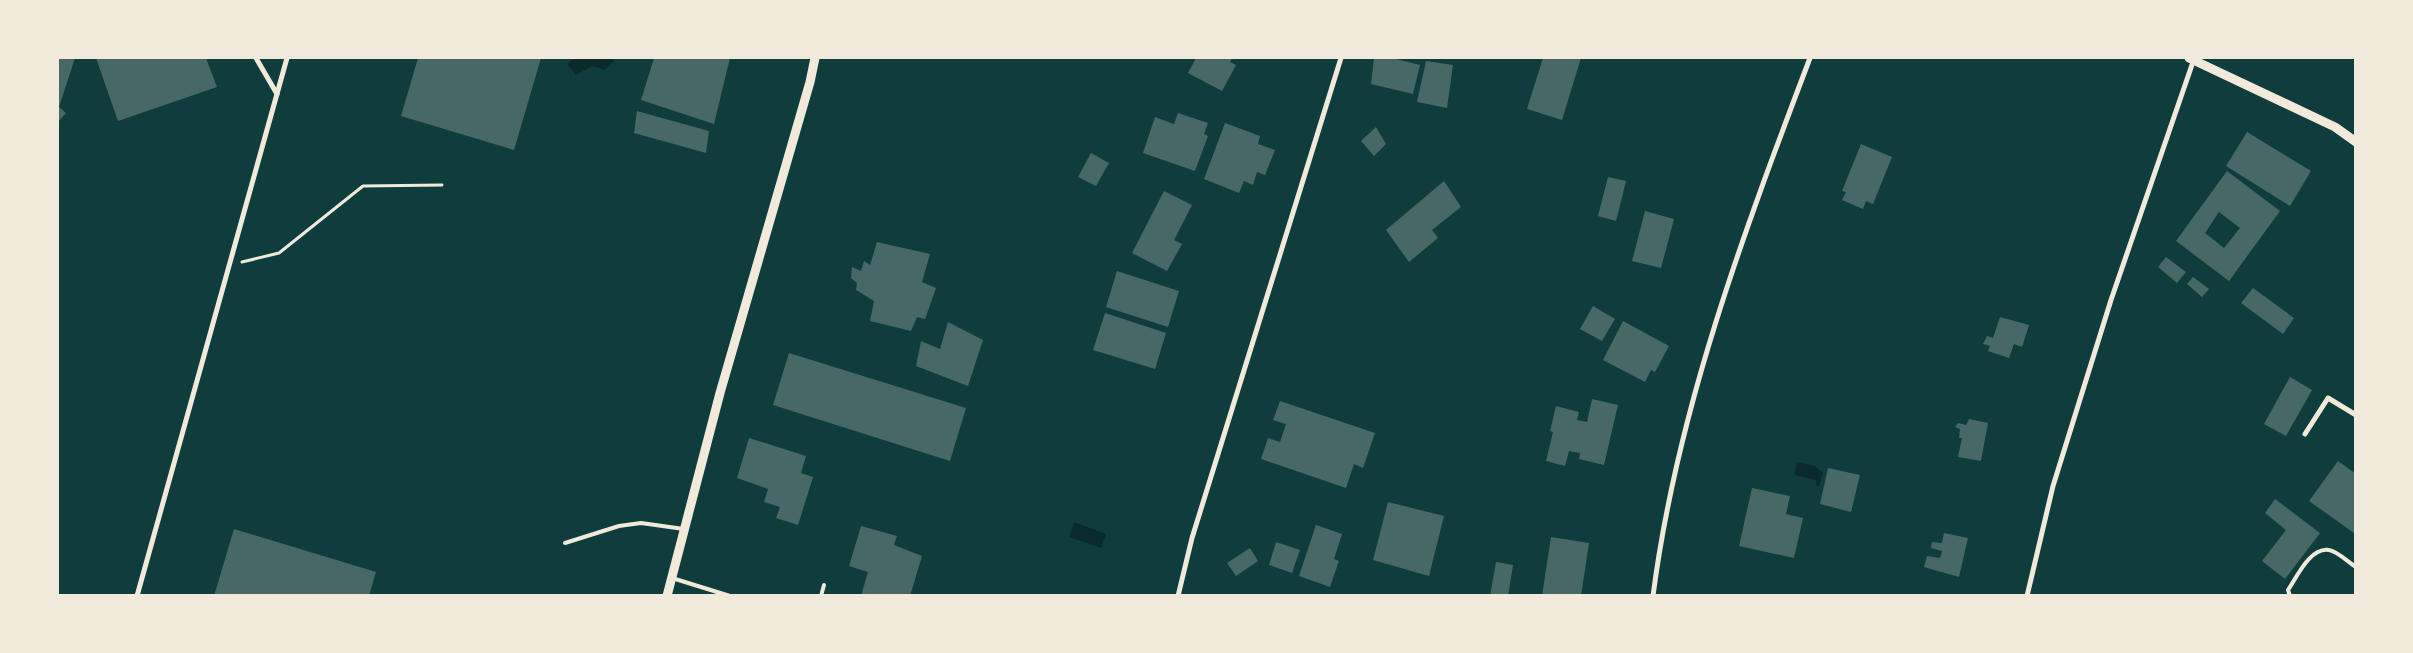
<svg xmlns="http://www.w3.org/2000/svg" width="2413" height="653" font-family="'IBM Plex Sans',sans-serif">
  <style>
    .water { fill: #0a2a2b }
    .building { fill: #486865; fill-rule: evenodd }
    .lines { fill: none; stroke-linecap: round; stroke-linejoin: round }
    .path { stroke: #f1e9da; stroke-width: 3 }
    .service { stroke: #f1e9da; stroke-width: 4 }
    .minor { stroke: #f1e9da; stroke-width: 5 }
    .tertiary { stroke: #f1e9da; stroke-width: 9 }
  </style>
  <rect width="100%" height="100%" fill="#0f3d3e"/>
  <g class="water">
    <polygon points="574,58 613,58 614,61 605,70 592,66 576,75 567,64"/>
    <polygon points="1797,462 1815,466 1823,473 1819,486 1816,485 1816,480 1794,475"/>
    <polygon points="1074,522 1106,534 1101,548 1069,537"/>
  </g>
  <g class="building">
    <polygon points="58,58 75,58 59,107 66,113 58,122"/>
    <polygon points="96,58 206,58 217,87 118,121"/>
    <polygon points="418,58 541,58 514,150 401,116"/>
    <polygon points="654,58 730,58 714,124 641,100"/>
    <polygon points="1196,58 1232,58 1230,62 1236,65 1222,91 1188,73"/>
    <polygon points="1374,58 1392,58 1420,65 1413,94 1371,84"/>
    <polygon points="1543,58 1581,58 1562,120 1527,109"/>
    <polygon points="1426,61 1453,65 1447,108 1417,102"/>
    <polygon points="637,111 709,131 706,153 634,133"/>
    <polygon points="1178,113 1208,123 1204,134 1208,136 1195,171 1143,153 1155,117 1174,124"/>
    <polygon points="1225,123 1260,136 1258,144 1275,150 1265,175 1257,172 1253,185 1244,181 1239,193 1204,179"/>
    <polygon points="1376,127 1386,144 1374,156 1361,141"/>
    <polygon points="2247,132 2311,171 2290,206 2226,166"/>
    <polygon points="1861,144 1892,157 1873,204 1866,201 1863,209 1842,200 1846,192 1842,191"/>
    <polygon points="1091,153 1109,163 1096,186 1078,177"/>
    <path d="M2227,171L2280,211L2229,281L2176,241ZM2219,212L2240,228L2224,248L2205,233Z"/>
    <polygon points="1608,177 1626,181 1616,221 1598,216"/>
    <polygon points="1444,181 1461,207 1432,230 1438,238 1409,262 1386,230"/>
    <polygon points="1164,191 1192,205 1174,240 1182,244 1167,271 1132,253"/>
    <polygon points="1645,211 1674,219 1661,268 1632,261"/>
    <polygon points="877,242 930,254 922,282 936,288 925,319 917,317 911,331 870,321 874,301 856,290 857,283 851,278 852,267 861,271 864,261 870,265"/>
    <polygon points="2166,257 2186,272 2177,283 2158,267"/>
    <polygon points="1117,271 1179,291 1168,327 1106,307"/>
    <polygon points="2193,277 2209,289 2202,297 2187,284"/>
    <polygon points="2253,288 2294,318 2283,334 2241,303"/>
    <polygon points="1593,306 1615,319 1602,341 1580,329"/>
    <polygon points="1105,313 1166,333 1155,369 1093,350"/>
    <polygon points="2000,317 2029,325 2022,347 2014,344 2009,358 1988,351 1990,346 1983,344 1987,336 1993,338"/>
    <polygon points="1623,321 1669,346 1655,372 1651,370 1645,382 1603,360"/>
    <polygon points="948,322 983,340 968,386 916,366 921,341 940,349"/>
    <polygon points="789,353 966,408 950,461 773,405"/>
    <polygon points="2290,377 2312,390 2286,436 2264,424"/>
    <polygon points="1592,399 1618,405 1604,465 1579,459 1580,453 1569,451 1565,466 1546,461 1553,432 1550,431 1556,406 1579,412 1577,420 1587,422"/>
    <polygon points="1280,401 1375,433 1363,468 1354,464 1346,488 1261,459 1268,438 1280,442 1286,424 1273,420"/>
    <polygon points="1969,419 1988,423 1981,461 1958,457 1962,438 1959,438 1960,429 1955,427 1958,423 1966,425"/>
    <polygon points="749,438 806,456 801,473 813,477 798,525 776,518 780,507 764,502 768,489 737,478"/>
    <polygon points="2338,461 2356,474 2356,531 2354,533 2309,501"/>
    <polygon points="1828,468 1860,475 1851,512 1820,504"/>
    <polygon points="1752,488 1790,496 1786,514 1803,518 1794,558 1739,546"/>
    <polygon points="2275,499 2320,533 2285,579 2262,561 2286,530 2265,513"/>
    <polygon points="1388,502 1444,516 1429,576 1373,560"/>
    <polygon points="1316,525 1342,534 1334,559 1339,561 1330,587 1299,576"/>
    <polygon points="861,526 897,536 894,545 922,556 910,596 861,596 868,572 849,566"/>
    <polygon points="234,529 376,572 369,596 214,596"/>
    <polygon points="1944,533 1968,538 1959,577 1924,567 1927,556 1940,558 1942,551 1931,548 1932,542 1942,543"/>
    <polygon points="1551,537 1589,543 1581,596 1542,596"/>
    <polygon points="1276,542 1300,550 1292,573 1269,565"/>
    <polygon points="1250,548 1258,561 1236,576 1227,563"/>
    <polygon points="1496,562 1513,565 1508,596 1490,596"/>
  </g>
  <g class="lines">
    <polyline class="path" points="242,262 279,253 363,186 442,185"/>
    <g class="service">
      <polyline points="565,543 619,526 641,523 684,529"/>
      <polyline points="672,578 730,596"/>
      <polyline points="821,596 824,585"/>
      <path d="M2290,596L2288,590C2297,577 2310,547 2329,550C2337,551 2348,562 2356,567"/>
    </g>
    <g class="minor">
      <polyline points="256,58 277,94"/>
      <polyline points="2305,434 2328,398 2356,415"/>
      <polyline points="137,596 287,58"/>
      <polyline points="1178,596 1192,538 1341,58"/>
      <path d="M1653,596C1677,410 1744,232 1810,58"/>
      <polyline points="2027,596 2053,486 2111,300 2194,59"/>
    </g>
    <g class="tertiary">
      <polyline points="2189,58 2335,127 2356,142"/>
      <polyline points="667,596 720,393 810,82 815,58"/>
    </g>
  </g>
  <rect width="2413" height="653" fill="none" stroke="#f1e9da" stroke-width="118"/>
</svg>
